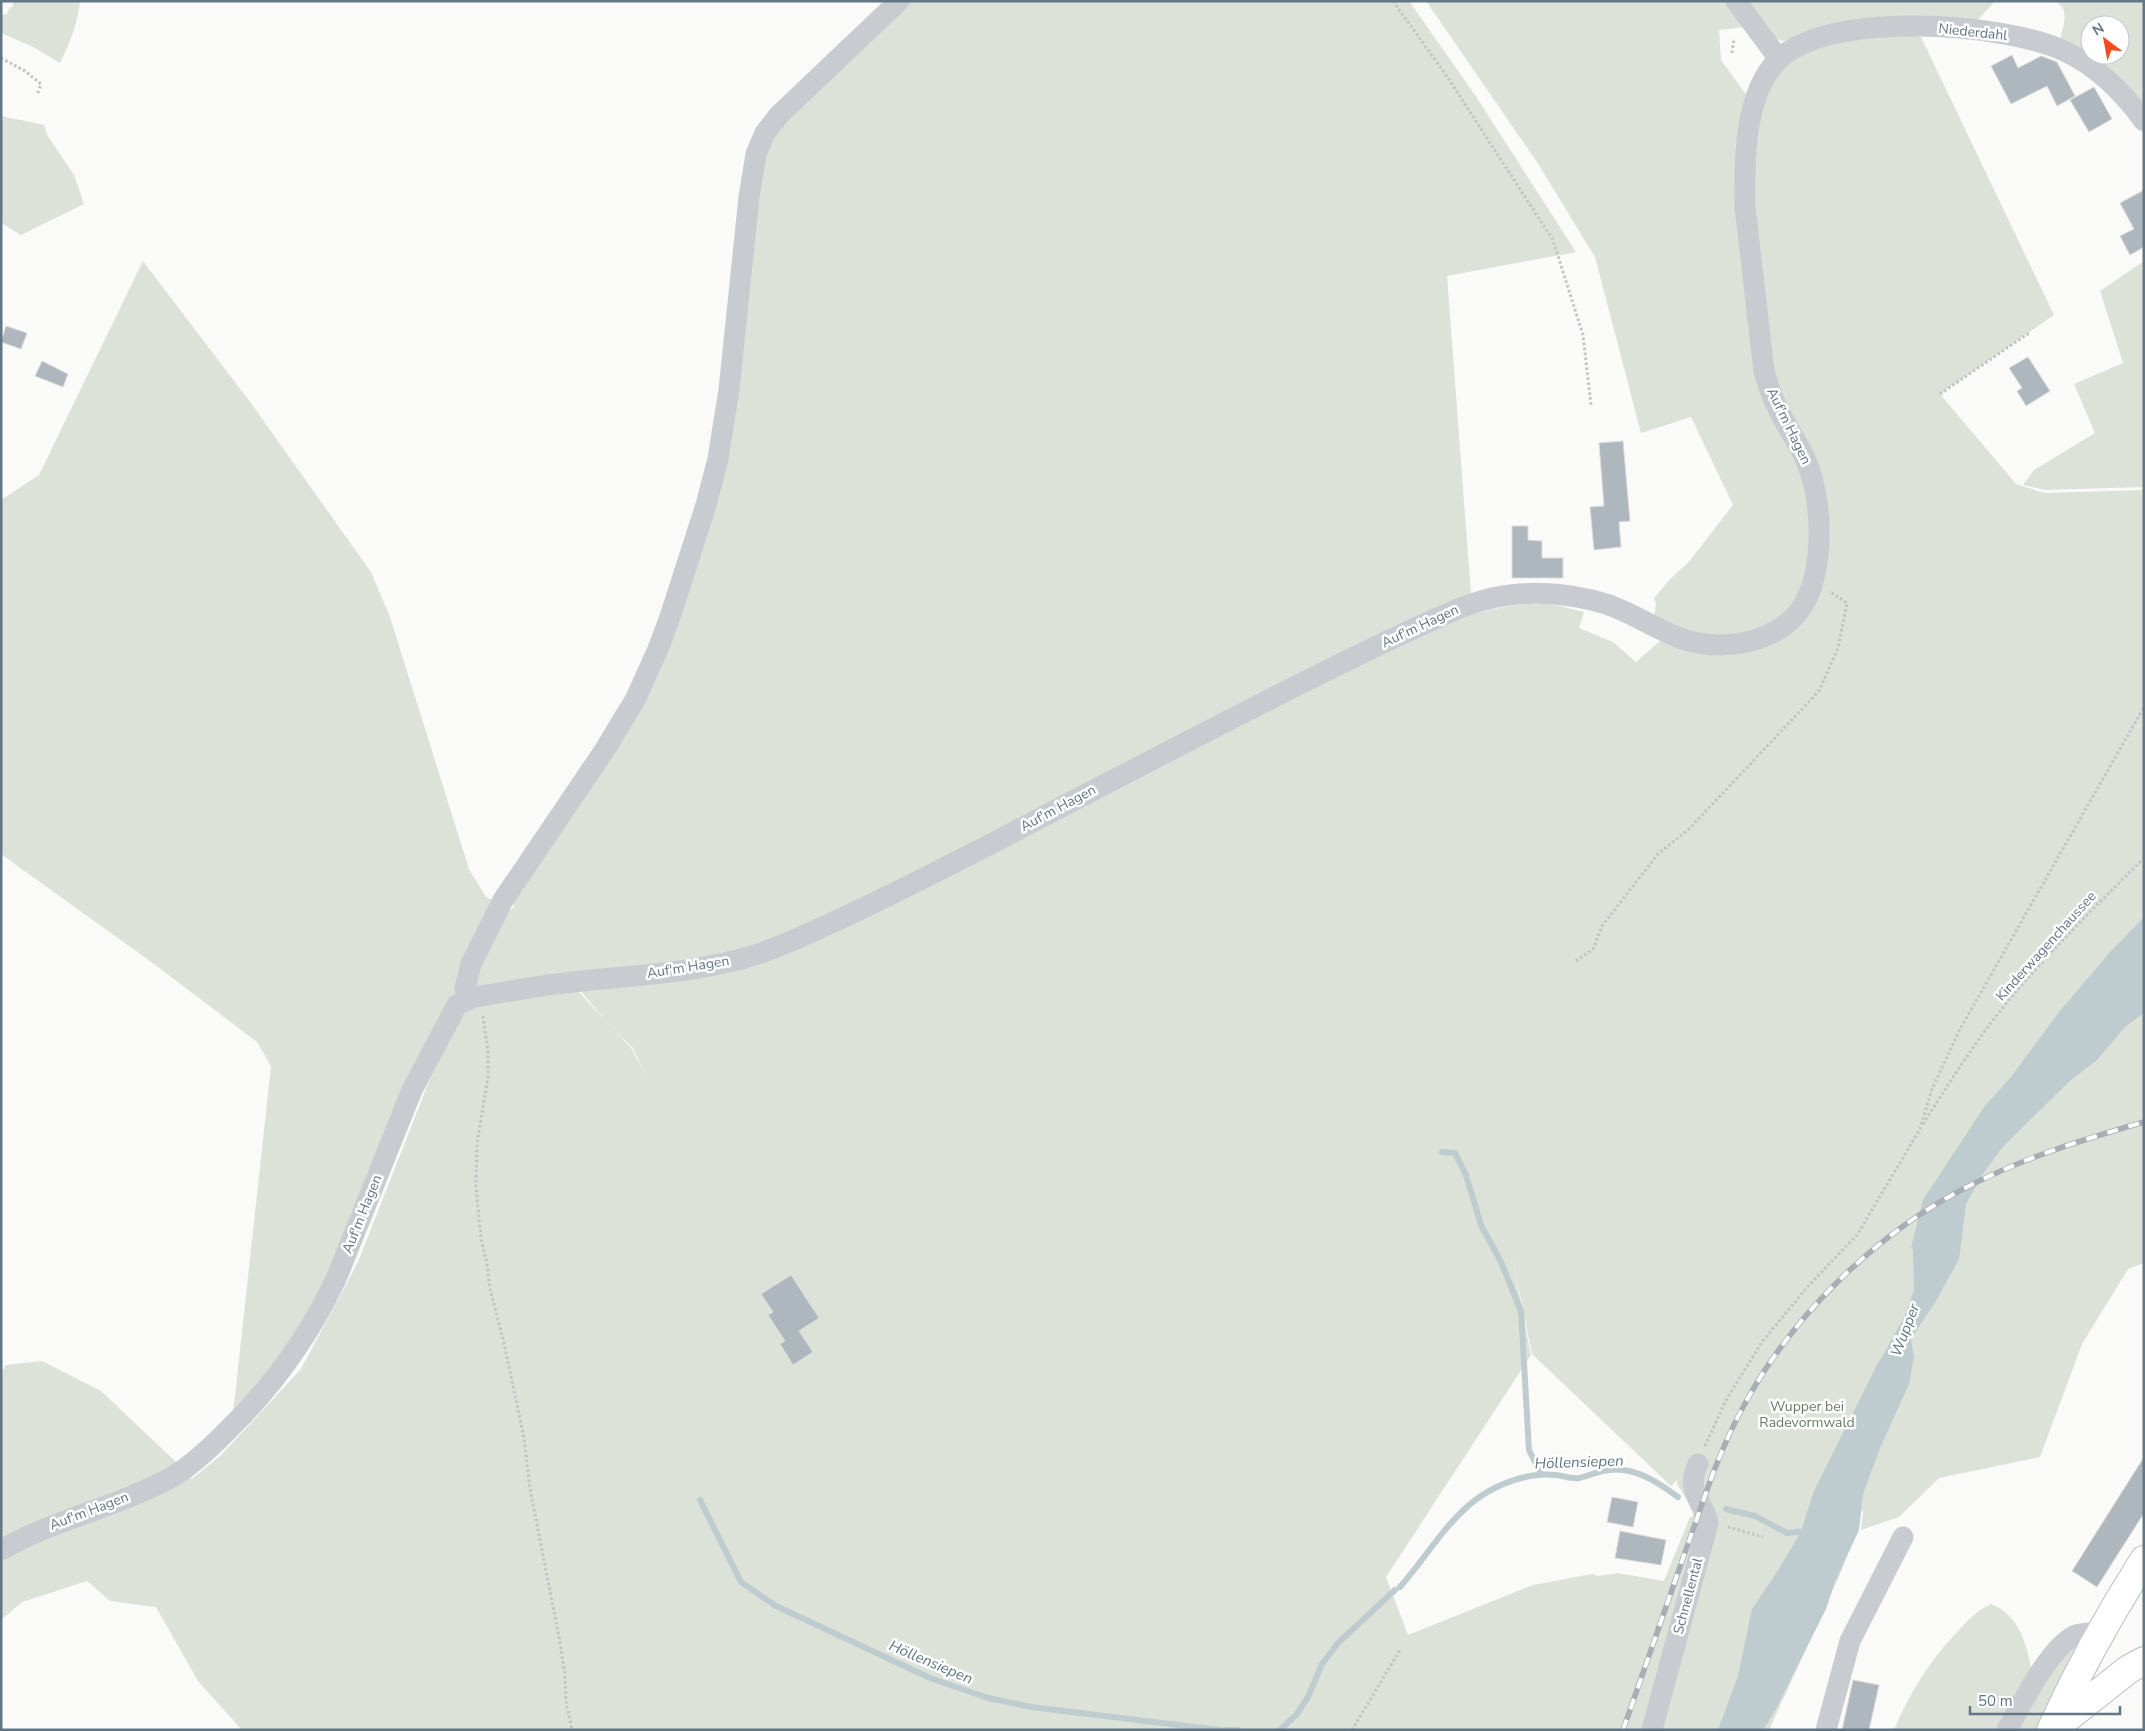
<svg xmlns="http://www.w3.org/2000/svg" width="2145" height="1731" font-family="'Nunito Sans',sans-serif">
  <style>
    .green { fill: #dce2d8; fill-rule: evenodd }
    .water { fill: #becbcf }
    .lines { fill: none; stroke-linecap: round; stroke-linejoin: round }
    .stream { stroke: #becbcf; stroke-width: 6 }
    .building { fill: #adb7bd; stroke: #dcdcda }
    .major-casing { stroke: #babfc3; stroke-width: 30 }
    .path { stroke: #c1c4c6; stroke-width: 3; stroke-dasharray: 2.5 2.5; stroke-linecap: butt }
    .minor { stroke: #c8ccd0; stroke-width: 21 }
    .major { stroke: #fff; stroke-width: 28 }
    .rail-casing { stroke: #a7afb5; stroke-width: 5.5 }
    .rail { stroke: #fff; stroke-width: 4; stroke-dasharray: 11; stroke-linecap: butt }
    .labels { text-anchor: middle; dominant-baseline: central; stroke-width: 5; stroke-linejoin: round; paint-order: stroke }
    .street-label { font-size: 14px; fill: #627685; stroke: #fff }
    .park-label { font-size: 14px; fill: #677c62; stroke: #fff }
    .water-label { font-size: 15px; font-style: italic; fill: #5e767e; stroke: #fff }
  </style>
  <rect width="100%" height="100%" fill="#fafaf8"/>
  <g class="green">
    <path d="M13,1H80C78,22 70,43 60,63L33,47L1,33V15L7,14L10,7H13Z"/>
    <path d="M904,1H1409L1475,95L1576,252L1447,276L1471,594L940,862L787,935L723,956L564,976L632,1049L646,1077L633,1048L610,1026L579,989L723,971L1459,618C1489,610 1523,600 1554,605C1564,606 1574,610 1584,612L1579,628L1613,642L1636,662L1660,641L1653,625L1656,604L1654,598L1672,577L1688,563L1733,505L1691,417L1641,433L1595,257L1537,162L1426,1H1725L1745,27L1719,30L1721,60L1750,100L1742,165L1775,390L1749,186L1766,88L1797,53L1891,31L1921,37L2054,315L1940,394L2016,484L2044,493L2144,490V1263L2128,1269L2082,1344L2040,1457L1939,1478L1899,1517L1861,1530L1863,1511L1862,1510L1841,1572L1769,1730H242L198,1681L156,1607L110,1601L87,1581L22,1602L1,1620V1372L6,1365L42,1361L101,1391L175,1461L192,1479L221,1455L301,1369L358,1262L428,1084L500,919L515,906L506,903L594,772L697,545L759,150ZM1510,1246L1532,1354L1671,1486L1677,1480V1484L1694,1512L1693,1516L1690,1517L1664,1581L1618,1573L1598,1576L1592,1574L1533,1585L1408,1635L1386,1577L1531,1355Z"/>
    <polygon points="1744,1 1995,1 1975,23 1782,41 1774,37"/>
    <path d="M2055,1H2144V109L2060,41C2063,25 2071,10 2055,1ZM2090,25H2120V55H2090Z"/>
    <polygon points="1,116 44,125 47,135 74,175 84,204 21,235 1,223"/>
    <polygon points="143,261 250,402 371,572 390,617 469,869 486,897 498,902 335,1279 232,1424 271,1066 257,1042 154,964 1,854 1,500 39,475"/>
    <polygon points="2144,261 2144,487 2045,490 2023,485 2034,470 2095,433 2074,384 2123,363 2100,291"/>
    <path d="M1991,1604C2023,1616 2028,1652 2034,1682L2053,1655L2100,1632L2051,1730H1894C1910,1692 1930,1660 1959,1630C1969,1619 1978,1610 1991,1604Z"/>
  </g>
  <polygon class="water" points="2144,917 2144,1013 2125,1027 2097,1060 2071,1080 2037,1113 2002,1148 1982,1175 1966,1204 1959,1259 1936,1301 1911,1339 1914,1357 1909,1384 1880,1448 1863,1494 1859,1530 1835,1582 1826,1609 1775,1711 1763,1730 1718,1730 1738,1676 1752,1609 1779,1569 1801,1531 1814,1491 1875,1369 1904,1318 1914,1290 1913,1249 1911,1248 1923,1200 1984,1107 2011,1077 2059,1012 2111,951"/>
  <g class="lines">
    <g class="stream">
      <polyline points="1442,1152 1455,1153 1466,1175 1481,1225 1501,1262 1521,1311 1529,1450 1541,1474"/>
      <polyline points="700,1500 741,1582 776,1606 930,1678 988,1698 1031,1707 1219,1730"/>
      <polyline points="1726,1509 1755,1516 1787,1533 1807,1531"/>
      <path d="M1400,1587C1441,1540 1462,1489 1530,1476C1539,1474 1547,1474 1556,1475C1564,1476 1571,1479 1579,1478C1589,1476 1598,1471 1609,1470C1635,1467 1658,1482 1678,1497"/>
      <polyline points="1224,1730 1238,1730"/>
      <polyline points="1280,1730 1297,1714 1308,1697 1322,1664 1338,1643 1395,1590"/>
    </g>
  </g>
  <g class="building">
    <polygon points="2012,55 2018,68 2041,56 2057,62 2075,96 2057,106 2047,86 2011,104 1991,66"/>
    <polygon points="2094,87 2112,119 2089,132 2070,100"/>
    <polygon points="2144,190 2144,247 2130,255 2120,236 2134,229 2120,203"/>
    <polygon points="6,326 27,333 21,349 1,342"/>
    <polygon points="2028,357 2050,391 2026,406 2017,391 2022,388 2009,368"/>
    <polygon points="42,361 68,374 63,387 35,376"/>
    <polygon points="1623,441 1630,521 1619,522 1621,547 1594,550 1590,507 1604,506 1599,443"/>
    <polygon points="1512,526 1528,526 1528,540 1542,541 1542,558 1563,558 1563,578 1512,578"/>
    <polygon points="791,1275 819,1318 799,1331 813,1352 793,1365 780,1344 785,1341 768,1315 773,1312 761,1294"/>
    <polygon points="2144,1457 2144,1513 2097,1587 2072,1571"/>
    <polygon points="1612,1497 1638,1502 1633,1527 1607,1522"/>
    <polygon points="1620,1531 1666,1540 1661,1565 1615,1558"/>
    <polygon points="1853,1680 1879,1685 1869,1730 1842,1730"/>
  </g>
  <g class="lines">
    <g class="major-casing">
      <g id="major">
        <polyline points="2053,1729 2129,1669 2144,1661"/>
        <path d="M2051,1730C2078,1671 2109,1615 2144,1560"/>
      </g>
    </g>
    <g class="path">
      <polyline points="1393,1 1448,78 1553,240 1583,335 1591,405"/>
      <polyline points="1732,53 1734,38"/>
      <polyline points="1,58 25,71 41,84 37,95"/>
      <polyline points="1940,394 2029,333"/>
      <polyline points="1576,961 1593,949 1602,926 1658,854 1689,829 1819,691 1838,648 1847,603 1829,591"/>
      <polyline points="483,1016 488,1051 488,1077 477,1143 476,1188 481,1238 487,1264 490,1289 504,1343 524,1438 530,1489 559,1637 565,1674 566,1702 572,1730"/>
      <path d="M1923,1124C1953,1077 1983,1029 2020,987C2059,942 2102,900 2144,858"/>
      <polyline points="1705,1446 1726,1400 1762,1342 1809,1285 1857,1235 1920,1129 1932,1089 1960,1029 2144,707"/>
      <polyline points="1728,1527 1763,1537"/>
      <polyline points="1352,1730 1400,1650"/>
    </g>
    <g class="minor">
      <polyline points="1736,1 1779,59"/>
      <polyline points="467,999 465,988 471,964 503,900 604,751 635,700 658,649 670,617 706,505 718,459 729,390 749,197 756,154 765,133 779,115 899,1"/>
      <path d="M1,1550C55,1519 118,1507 172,1477C191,1466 208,1450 224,1434C271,1389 308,1338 336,1279L412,1090L457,1005L473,997C504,993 534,986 565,983C629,975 696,974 758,954C785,945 810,933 836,921C890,896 942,869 995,842C1095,789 1196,737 1296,686C1334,667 1372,648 1411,630C1434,620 1456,608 1481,601C1521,589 1567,592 1606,604C1633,613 1657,630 1683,639C1719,651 1767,645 1794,617C1826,584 1824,504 1807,463C1800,445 1788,429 1779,411C1772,398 1768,385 1764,371L1745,207C1744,162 1744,92 1779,59C1831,10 2001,23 2062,50C2096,65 2122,91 2144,121"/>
      <path d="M1652,1730L1708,1523C1703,1500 1685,1491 1698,1464"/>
      <polyline points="1826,1730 1850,1641 1903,1537"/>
      <path d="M2007,1730C2021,1705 2050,1646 2076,1635C2083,1633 2092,1633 2100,1632"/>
    </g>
    <use href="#major" class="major"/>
    <g class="rail-casing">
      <path id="rail" d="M1623,1730C1645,1668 1666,1606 1688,1544C1704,1499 1719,1451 1742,1409C1791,1316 1877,1232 1971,1185C2026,1157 2085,1139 2144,1122"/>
    </g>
    <use href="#rail" class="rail"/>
  </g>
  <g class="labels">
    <g class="street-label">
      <text transform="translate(1973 32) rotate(6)">Niederdahl</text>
      <text transform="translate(1789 426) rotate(64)">Auf'm Hagen</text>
      <text transform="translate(1420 626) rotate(-25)">Auf'm Hagen</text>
      <text transform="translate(1058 808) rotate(-28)">Auf'm Hagen</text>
      <text transform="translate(2046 946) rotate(-48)">Kinderwagenchaussee</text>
      <text transform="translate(688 967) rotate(-9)">Auf'm Hagen</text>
      <text transform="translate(362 1214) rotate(-68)">Auf'm Hagen</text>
      <text transform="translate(89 1511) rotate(-21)">Auf'm Hagen</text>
      <text transform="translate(1688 1596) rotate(-75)">Schnellental</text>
    </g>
    <g class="park-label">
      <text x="1807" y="1406">Wupper bei<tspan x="1807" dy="16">Radevormwald</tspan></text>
    </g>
    <g class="water-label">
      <text transform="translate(1905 1330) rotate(-69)">Wupper</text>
      <text transform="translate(1579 1462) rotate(-2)">Höllensiepen</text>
      <text transform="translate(931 1662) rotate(23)">Höllensiepen</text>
    </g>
  </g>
  <rect width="2145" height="1731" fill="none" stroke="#627685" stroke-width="5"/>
  <g transform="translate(2105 40) rotate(328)"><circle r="24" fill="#ffffff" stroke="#c0c8ce"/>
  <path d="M0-4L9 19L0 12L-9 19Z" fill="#f34c1e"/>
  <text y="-8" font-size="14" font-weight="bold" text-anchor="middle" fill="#627685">N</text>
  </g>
  <path d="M1970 1706v8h150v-8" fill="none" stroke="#627685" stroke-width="2.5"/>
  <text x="1978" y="1706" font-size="15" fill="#627685" stroke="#ffffff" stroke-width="4" paint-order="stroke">50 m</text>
</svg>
